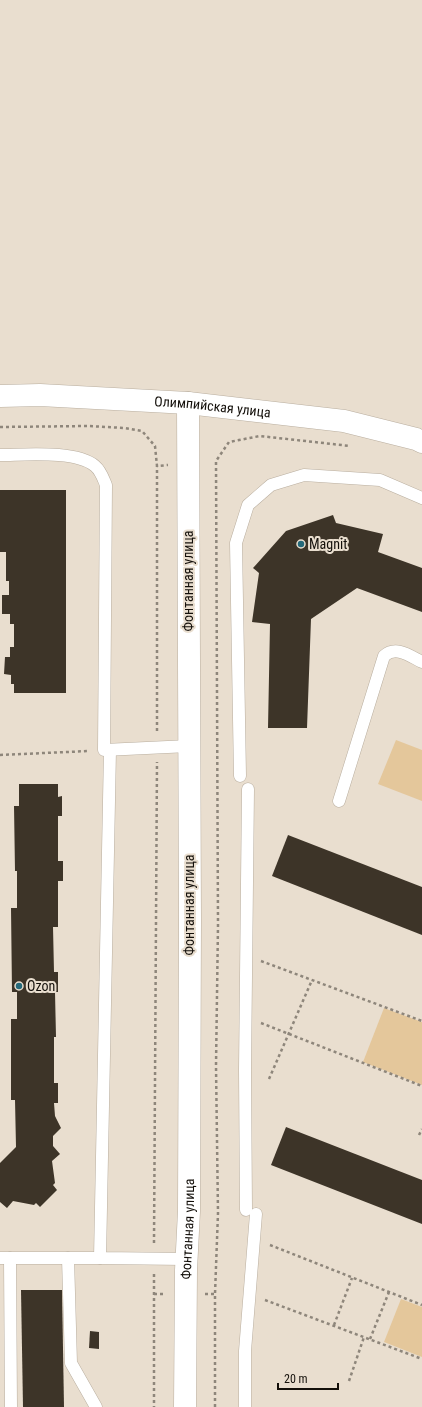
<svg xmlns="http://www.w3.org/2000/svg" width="422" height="1407" font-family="'Roboto Condensed',sans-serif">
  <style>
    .green { fill: #e4c79b }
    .building { fill: #3d3428 }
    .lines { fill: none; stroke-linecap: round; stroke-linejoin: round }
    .lane-casing { stroke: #b9ae9f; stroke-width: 13 }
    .street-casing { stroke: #b9ae9f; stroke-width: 23 }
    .path { stroke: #8e867b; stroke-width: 2.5; stroke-dasharray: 3 3; stroke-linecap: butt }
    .lane { stroke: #fff; stroke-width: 12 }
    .street { stroke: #fff; stroke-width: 22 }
    .poi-dot { fill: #25697a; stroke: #e9decf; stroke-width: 1.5 }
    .labels { text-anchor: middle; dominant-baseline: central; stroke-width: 4; stroke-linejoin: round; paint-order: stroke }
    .street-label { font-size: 14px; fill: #130f0a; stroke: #e9decf }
    .poi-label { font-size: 14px; fill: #130f0a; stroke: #e9decf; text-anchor: start }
  </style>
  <rect width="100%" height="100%" fill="#e9decf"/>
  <g class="green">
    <polygon points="396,740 422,750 422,801 378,784"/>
    <polygon points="384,1008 422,1022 422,1085 363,1062"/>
    <polygon points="401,1299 422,1307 422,1357 384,1342"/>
  </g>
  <g class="building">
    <polygon points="0,490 66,490 66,693 14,693 14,684 11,684 11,675 4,674 5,657 10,657 10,647 14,647 14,624 10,624 10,614 2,614 2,595 9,595 9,581 6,581 6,552 0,552"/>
    <polygon points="333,515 336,523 383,534 378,552 422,568 422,612 357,588 311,619 307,728 268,728 270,624 252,622 259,573 253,568 286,531"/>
    <polygon points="19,784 58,784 58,797 62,796 62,816 58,816 58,861 63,861 63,881 58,881 58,927 53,927 54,972 58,972 58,992 55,992 56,1037 54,1037 54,1083 58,1083 58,1103 54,1103 55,1116 61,1128 53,1136 53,1146 60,1154 52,1161 55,1183 53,1185 57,1190 40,1207 36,1203 34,1205 13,1201 7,1208 0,1202 0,1163 16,1147 15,1100 11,1100 11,1019 17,1019 17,992 12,992 11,908 17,908 17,871 15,871 14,806 19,806"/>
    <polygon points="288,835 422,887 422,935 272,876"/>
    <polygon points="286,1127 422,1180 422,1224 271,1165"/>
    <polygon points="21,1290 62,1290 64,1407 23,1407"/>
    <polygon points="90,1331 99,1332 99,1349 89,1348"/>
  </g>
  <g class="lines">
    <g class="lane-casing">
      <g id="lane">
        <path d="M0,455C24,455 76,450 95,466C101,471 103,478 106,485L104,750L189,746"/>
        <polyline points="110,750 100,1258 186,1259"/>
        <polyline points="240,776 236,543 248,505 271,485 304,475 380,480 422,498"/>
        <path d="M339,801L384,656C396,645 410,656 422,662"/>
        <polyline points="246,1210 245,1070 248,789"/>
        <polyline points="0,1258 100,1258"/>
        <polyline points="10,1258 11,1407"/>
        <polyline points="68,1258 71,1363 96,1407"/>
        <polyline points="245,1407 245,1351 256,1214"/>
      </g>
    </g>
    <g class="street-casing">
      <g id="street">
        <path id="s1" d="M0,396L40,395L188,403L344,421L416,439L422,442"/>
        <path id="s2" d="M185,1407L186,1270L189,1211L190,921L188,403"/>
      </g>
    </g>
    <g class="path">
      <polyline points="0,427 88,426 125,428 142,431 155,446 157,466 168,465"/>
      <polyline points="157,731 157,466"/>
      <polyline points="0,755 89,751"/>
      <polyline points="261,961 422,1021"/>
      <polyline points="261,1023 422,1086"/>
      <polyline points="269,1079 312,980"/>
      <polyline points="419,1135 422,1129"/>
      <polyline points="154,1243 157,762"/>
      <polyline points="270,1245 422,1305"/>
      <polyline points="154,1274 154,1407"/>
      <polyline points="154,1294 164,1294"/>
      <polyline points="205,1294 215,1294"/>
      <polyline points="265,1300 422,1359"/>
      <polyline points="334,1325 352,1278"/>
      <polyline points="370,1339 389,1292"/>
      <polyline points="349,1381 364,1337"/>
      <polyline points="215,1407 215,1294 218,1213 216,1066 218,925 216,461 229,442 260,436 350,446"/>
    </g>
    <use href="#lane" class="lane"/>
    <use href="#street" class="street"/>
  </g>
  <g class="poi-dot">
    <circle cx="301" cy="544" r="4"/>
    <circle cx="19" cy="986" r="4"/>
  </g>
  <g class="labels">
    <g class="street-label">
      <text stroke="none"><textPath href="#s1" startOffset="213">Олимпийская улица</textPath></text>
      <text transform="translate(188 581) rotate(-90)">Фонтанная улица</text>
      <text transform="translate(189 905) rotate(-90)">Фонтанная улица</text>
      <text stroke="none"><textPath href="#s2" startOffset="178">Фонтанная улица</textPath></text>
    </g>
    <g class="poi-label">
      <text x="309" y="544">Magnit</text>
      <text x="27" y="986">Ozon</text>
    </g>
  </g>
  <path d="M278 1383v6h60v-6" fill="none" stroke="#130f0a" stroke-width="2"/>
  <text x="284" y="1383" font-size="12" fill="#130f0a" stroke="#e9decf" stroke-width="3" paint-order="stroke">20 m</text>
</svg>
